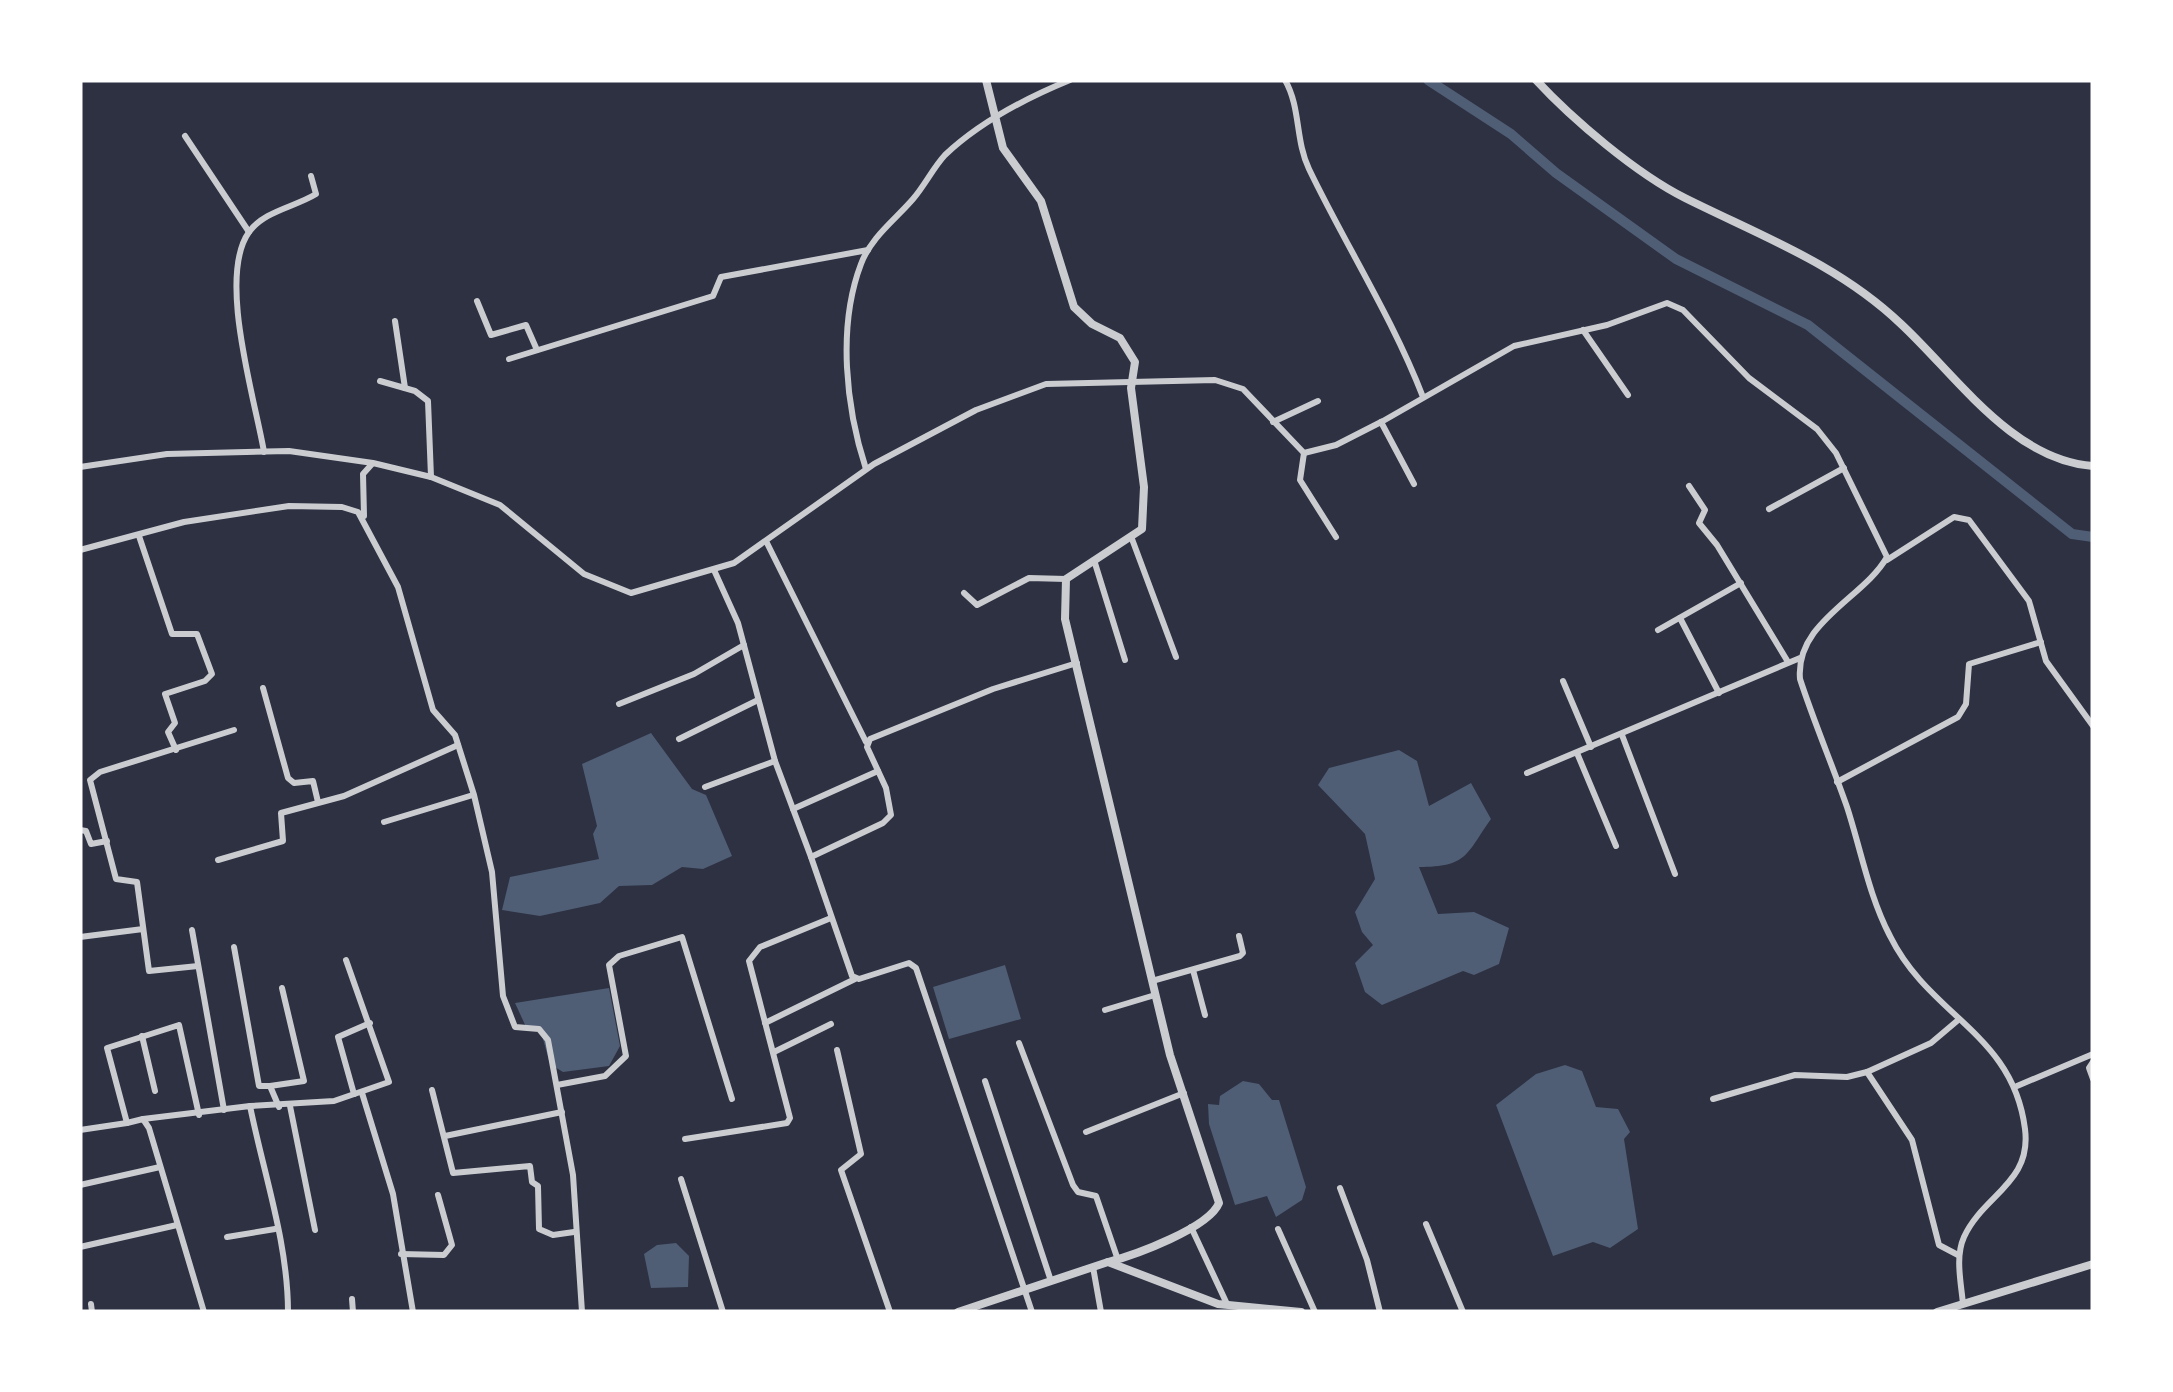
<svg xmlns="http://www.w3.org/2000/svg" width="2173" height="1392" font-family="'Source Sans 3',sans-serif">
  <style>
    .water { fill: #4f5d75 }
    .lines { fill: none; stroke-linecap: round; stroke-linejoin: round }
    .canal { stroke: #4f5d75; stroke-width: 10 }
    .minor { stroke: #caccd0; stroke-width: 6 }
    .tertiary { stroke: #caccd0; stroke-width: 8 }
  </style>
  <rect width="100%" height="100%" fill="#2d3142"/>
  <g class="water">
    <polygon points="651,733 692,789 706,795 732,856 703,869 682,867 652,885 619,886 600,903 540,916 502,910 510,877 599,859 593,834 597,826 582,764"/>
    <path d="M1399,750L1417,761L1429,806L1471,783L1491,819C1466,854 1468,867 1419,867L1438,914L1474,912L1509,928L1499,964L1474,975L1463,971L1382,1005L1365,992L1355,963L1373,945L1362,932L1355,912L1375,879L1365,834L1318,785L1329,768Z"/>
    <polygon points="1005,965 1021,1019 949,1039 933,987"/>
    <polygon points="609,988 620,1046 609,1066 563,1072 550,1064 541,1032 527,1029 515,1003"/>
    <polygon points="1565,1065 1582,1071 1596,1107 1618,1109 1630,1132 1624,1139 1638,1229 1610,1248 1593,1242 1553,1256 1496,1105 1536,1074"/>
    <polygon points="1243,1081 1259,1084 1272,1100 1279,1100 1306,1187 1302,1200 1276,1217 1267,1196 1235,1205 1209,1124 1208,1104 1219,1105 1220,1096"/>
    <polygon points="676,1243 689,1256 688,1287 651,1288 644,1254 657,1245"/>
  </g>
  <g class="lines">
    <polyline class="canal" points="1428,80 1511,134 1556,173 1676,259 1808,325 2072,534 2093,537"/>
    <g class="minor">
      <path d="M1285,80C1301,108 1295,140 1309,169C1346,246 1392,317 1423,397"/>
      <polyline points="185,136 249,232"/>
      <polyline points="477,301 491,335 526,325 537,350"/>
      <polyline points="395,321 405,388"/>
      <polyline points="1583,330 1628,395"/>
      <polyline points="509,359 713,296 721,277 868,250"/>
      <polyline points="380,381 415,391 428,401 431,477"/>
      <polyline points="1273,422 1318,401"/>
      <polyline points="1381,422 1414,484"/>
      <path d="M264,452C255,399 217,277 249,232C264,211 295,207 316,194L311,176"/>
      <polyline points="1304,453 1300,480 1336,537"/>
      <path d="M80,467L167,454L289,451L373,463L431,477L500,505L584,574L631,593L734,563L874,464L976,410L1046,384L1215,380L1243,389L1304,453L1336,445L1383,421L1514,346L1607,325L1667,303L1683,310L1749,378L1817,429L1836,453L1887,557C1864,598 1795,622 1800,679C1814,722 1832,764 1847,807C1861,850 1869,896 1890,936C1930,1017 2013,1033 2025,1129C2032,1183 1983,1195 1964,1237C1955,1257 1961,1282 1963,1304"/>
      <path d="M866,469C846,408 837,327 861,264C871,237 895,220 913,199C925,185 933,168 945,155C980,122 1026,98 1070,80"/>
      <polyline points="1689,486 1705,510 1699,523 1717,545 1788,662"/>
      <polyline points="1769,509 1844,468"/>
      <polyline points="364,516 363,474 372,464"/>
      <polyline points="139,536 172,634 197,634 212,674 205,681 165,694 175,723 168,732 176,750"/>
      <polyline points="1132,539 1176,657"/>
      <polyline points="766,541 866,742"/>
      <polyline points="80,550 184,522 289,506 342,507 358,512 398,587 433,710 455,735 474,795 492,872 503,996 515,1027 539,1029 548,1040 573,1175 582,1312"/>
      <polyline points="1094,560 1125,660"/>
      <polyline points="1887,560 1954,517 1969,520 2029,601 2046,661 2093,726"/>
      <polyline points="714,570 738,623 775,761 811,857"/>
      <polyline points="964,593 977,605 1029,578 1066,579"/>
      <polyline points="1680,618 1719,693"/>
      <polyline points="1658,630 1741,583"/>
      <polyline points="1563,681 1591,747"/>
      <polyline points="263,688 288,778 294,783 313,781 318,802"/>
      <polyline points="619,704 694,674 744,645"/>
      <polyline points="1622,735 1675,874"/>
      <polyline points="679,739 758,700"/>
      <polyline points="1577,753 1616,846"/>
      <polyline points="1527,773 1800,658"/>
      <polyline points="1837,782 1958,717 1966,704 1969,664 2041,642"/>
      <polyline points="705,787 775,761"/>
      <polyline points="793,809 878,771"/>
      <polyline points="384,822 473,795"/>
      <polyline points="80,830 86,831 91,844 107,841"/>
      <polyline points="218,860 283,841 281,813 344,796 458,745"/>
      <polyline points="192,930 224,1110"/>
      <polyline points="80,937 143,929"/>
      <polyline points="234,947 259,1086 270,1086 279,1107"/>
      <polyline points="198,966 149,971 137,882 116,879 90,780 100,772 234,730"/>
      <polyline points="1193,970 1205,1015"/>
      <polyline points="1152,981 1240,956 1243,953 1239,936"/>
      <polyline points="1105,1010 1155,995"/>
      <polyline points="765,1023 855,979"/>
      <polyline points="142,1036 155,1091"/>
      <polyline points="1019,1043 1073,1185 1078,1192 1096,1196 1118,1260"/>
      <polyline points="837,1050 861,1154 841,1170 890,1312"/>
      <polyline points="774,1052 831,1024"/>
      <polyline points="2093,1062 2089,1068 2093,1079"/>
      <polyline points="1867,1072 1912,1140 1939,1245 1958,1255"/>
      <polyline points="985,1081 1051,1281"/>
      <polyline points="557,1085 605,1076 626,1056 609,965 619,956 682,937 732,1099"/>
      <polyline points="270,1086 304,1081 282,988"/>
      <polyline points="2017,1086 2093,1054"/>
      <polyline points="432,1090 453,1173 530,1166 532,1182 538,1186 539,1229 553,1235 574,1232"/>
      <polyline points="362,1093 393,1194 413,1312"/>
      <polyline points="354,1094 338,1037 370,1023"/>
      <polyline points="1713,1099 1795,1075 1847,1077 1867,1072 1931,1043 1957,1021"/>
      <polyline points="250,1106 334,1101 389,1082 346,960"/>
      <polyline points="290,1106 315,1230"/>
      <polyline points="199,1115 179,1025 107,1048 127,1123 143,1119 149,1128 204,1312"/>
      <path d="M143,1119L250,1106C264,1175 288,1243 288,1312"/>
      <polyline points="80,1130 127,1123"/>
      <polyline points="1086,1132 1184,1093"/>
      <polyline points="445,1136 562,1112"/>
      <polyline points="685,1139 787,1123 790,1118 749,961 760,947 831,918"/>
      <polyline points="681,1179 723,1312"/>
      <polyline points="80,1185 160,1167"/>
      <polyline points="1340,1188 1367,1260 1380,1312"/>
      <polyline points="1426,1224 1463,1312"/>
      <polyline points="1191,1227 1227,1304"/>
      <polyline points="1278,1229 1315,1312"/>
      <polyline points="227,1237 275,1229"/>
      <polyline points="80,1247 177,1225"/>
      <polyline points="401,1254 444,1255 452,1245 438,1195"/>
      <polyline points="1093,1267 1101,1312"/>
      <polyline points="352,1299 353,1312"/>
      <polyline points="91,1304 92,1312"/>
      <polyline points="1032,1312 916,968 909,963 859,979 852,976 811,857 883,823 891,815 886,788 867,747 870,739 993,689 1077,663"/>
    </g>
    <g class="tertiary">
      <path d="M986,80L1003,148L1041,201L1074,307L1092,324L1120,338L1135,362L1131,388L1144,487L1142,529L1066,579L1065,619L1170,1055L1219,1203C1209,1228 1135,1255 1108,1262"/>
      <path d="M1536,80C1573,120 1637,174 1685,198C1761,236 1838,264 1901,324C1956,375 2012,460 2093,466"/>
      <polyline points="958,1312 1108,1262 1218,1304 1301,1312"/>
      <polyline points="1937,1312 2093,1264"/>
    </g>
  </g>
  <rect width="2173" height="1392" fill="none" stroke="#ffffff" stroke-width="165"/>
</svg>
